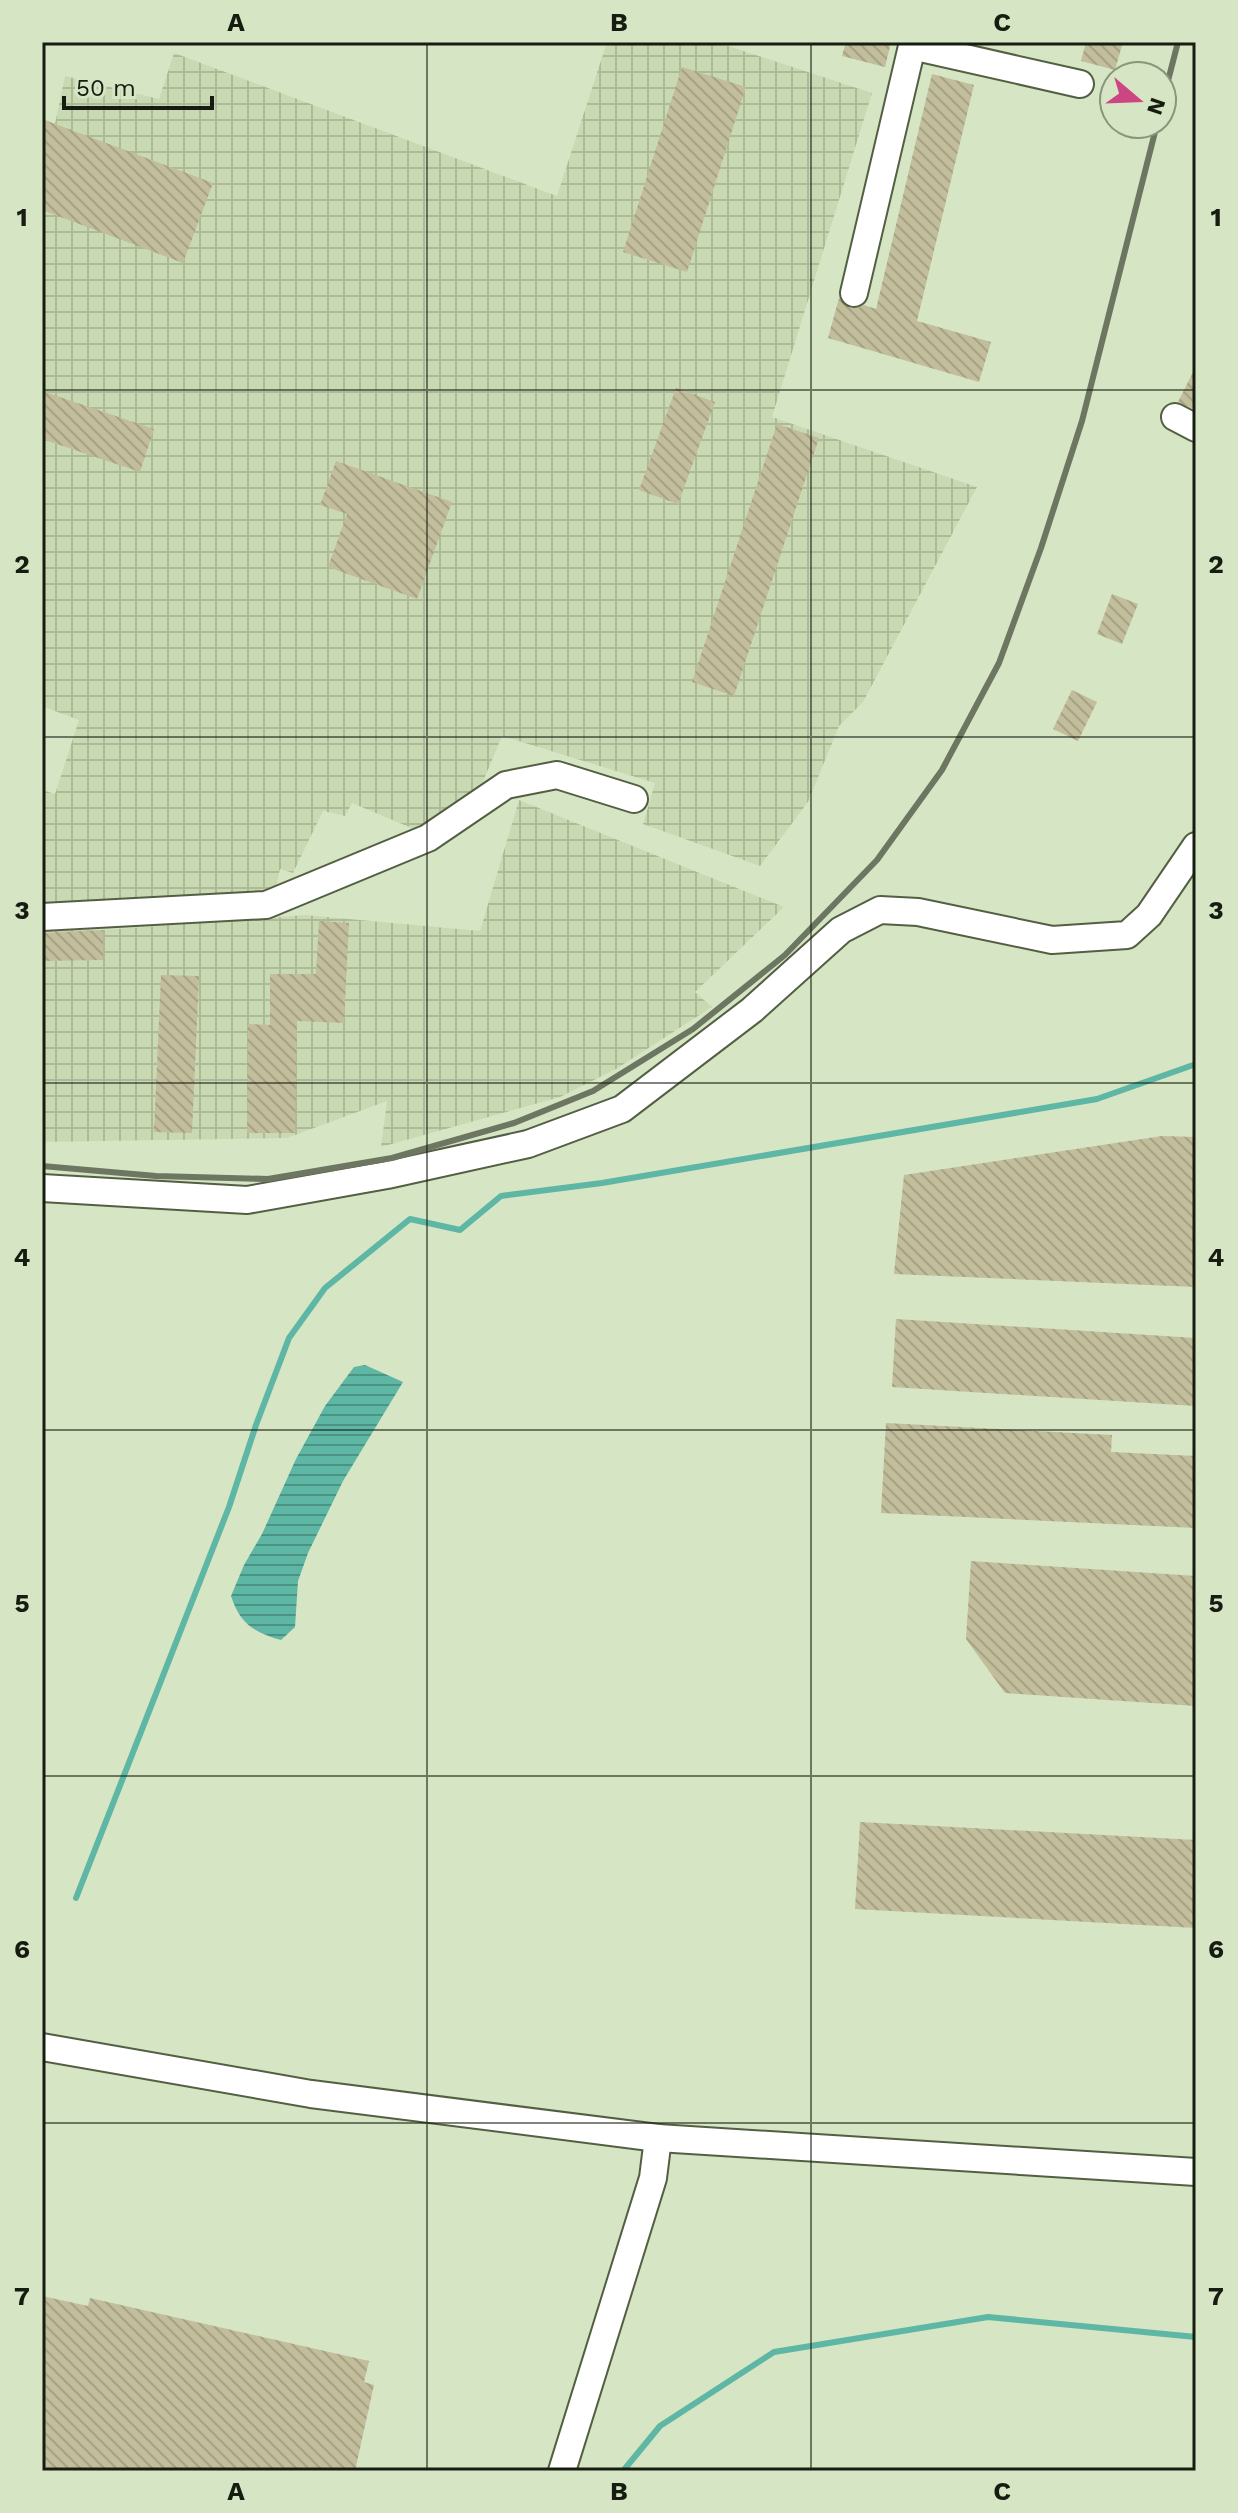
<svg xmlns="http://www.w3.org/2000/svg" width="1238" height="2513" font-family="'Work Sans',sans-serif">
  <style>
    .industrial { fill: url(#industrial-grid) }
    .water { fill: url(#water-rules) }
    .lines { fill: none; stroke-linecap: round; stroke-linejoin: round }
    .stream { stroke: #5eb6a4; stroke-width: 6 }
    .building { fill: url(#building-back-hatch) }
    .minor-casing { stroke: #535f43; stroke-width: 30 }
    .minor { stroke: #fff; stroke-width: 26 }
    .rail { stroke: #6c7660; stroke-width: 6 }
    .grid { fill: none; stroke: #171c10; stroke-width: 2; stroke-opacity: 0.55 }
    .neatline { fill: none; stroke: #171c10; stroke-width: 3 }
    .grid-label { font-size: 26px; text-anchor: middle; font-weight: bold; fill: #171c10 }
  </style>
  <defs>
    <pattern id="industrial-grid" width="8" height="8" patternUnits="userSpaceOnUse" patternTransform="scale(2)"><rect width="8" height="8" fill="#c9dab3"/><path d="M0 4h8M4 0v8" fill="none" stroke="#acba99"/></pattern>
    <pattern id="water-rules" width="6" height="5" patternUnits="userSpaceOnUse" patternTransform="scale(2)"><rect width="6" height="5" fill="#5eb6a4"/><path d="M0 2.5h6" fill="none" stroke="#4d9384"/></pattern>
    <pattern id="building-back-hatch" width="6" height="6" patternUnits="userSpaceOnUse" patternTransform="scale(2)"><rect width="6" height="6" fill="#c2bd9b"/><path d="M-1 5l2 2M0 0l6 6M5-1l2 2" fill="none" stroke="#a6a284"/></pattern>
  </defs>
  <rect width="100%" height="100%" fill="#d6e5c4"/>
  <g class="industrial">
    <polygon points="607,42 716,42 872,93 772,417 977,487 863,702 839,726 808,802 760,866 643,824 655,783 502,736 477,796 421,832 352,803 345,816 323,811 293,873 280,869 276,887 223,898 42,908 42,790 55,794 79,720 42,706 42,119 55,124 65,76 159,99 174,53 557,196"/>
    <polygon points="519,800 784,907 695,992 712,1007 616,1069 560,1097 381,1147 387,1101 287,1138 42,1142 42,930 103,930 305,915 480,931"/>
  </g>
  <path class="water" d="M365,1365L403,1382L343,1481L308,1553L298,1581L295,1627L281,1640C254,1632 240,1624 231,1596L244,1565L262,1534L296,1459L325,1406L354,1367Z"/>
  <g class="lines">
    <g class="stream">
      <polyline points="76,1898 229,1507 256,1425 289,1338 325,1288 410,1219 460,1230 501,1196 602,1183 1097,1099 1196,1064"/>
      <polyline points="623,2471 660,2426 774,2352 988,2317 1196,2337"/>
    </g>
  </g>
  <g class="building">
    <polygon points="846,42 891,42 885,67 842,56"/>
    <polygon points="1086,42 1123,42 1115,70 1081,61"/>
    <polygon points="682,67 746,87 687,272 623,252"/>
    <polygon points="932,74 974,85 917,321 991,342 979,382 828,338 839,298 850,308 858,308 864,305 876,309"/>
    <polygon points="42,119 213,183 183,263 42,210"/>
    <polygon points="1196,366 1196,410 1178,402"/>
    <polygon points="676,388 715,402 678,504 639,490"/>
    <polygon points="42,391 154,429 140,472 42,439"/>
    <polygon points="777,424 819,438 734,696 692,682"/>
    <polygon points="336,461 452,502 417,599 328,567 347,514 320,505"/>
    <polygon points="1112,594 1138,604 1122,644 1097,634"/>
    <polygon points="1072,690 1097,702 1078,741 1053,729"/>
    <polygon points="319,921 349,923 344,1023 297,1021 295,1133 247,1133 248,1024 270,1025 270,974 316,974"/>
    <polygon points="103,930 103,960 42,961 42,933"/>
    <polygon points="161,975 199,976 192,1133 154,1132"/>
    <polygon points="1162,1136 1196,1137 1196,1287 894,1274 904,1175"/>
    <polygon points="896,1319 1196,1338 1196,1406 892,1387"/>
    <polygon points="886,1423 1112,1435 1111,1452 1196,1456 1196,1528 881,1513"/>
    <polygon points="971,1561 1196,1576 1196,1706 1005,1693 966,1639"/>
    <polygon points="860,1822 1196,1840 1196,1928 855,1909"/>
    <polygon points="42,2296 88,2306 90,2298 369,2361 364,2382 374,2385 355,2471 42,2471"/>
  </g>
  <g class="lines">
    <g class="minor-casing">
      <g id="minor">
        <polyline points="912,46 1080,84"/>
        <polyline points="854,293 913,42"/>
        <polyline points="1175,417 1196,428"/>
        <polyline points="42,917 266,905 428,838 506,785 557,775 634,799"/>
        <polyline points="42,1188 247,1200 387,1175 528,1144 622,1109 752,1010 841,930 880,910 918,912 1052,940 1127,935 1149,915 1196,846"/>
        <polyline points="42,2047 311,2094 658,2138 1196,2172"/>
        <polyline points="562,2471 653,2178 658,2138"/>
      </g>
    </g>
    <use href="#minor" class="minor"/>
    <g class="rail">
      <polyline points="1162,104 1178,42"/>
      <polyline points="42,1166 156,1176 268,1179 392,1158 514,1123 593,1091 693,1029 785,955 877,860 942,770 999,663 1041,548 1082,421 1157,124"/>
    </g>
  </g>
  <path class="grid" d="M427,42V2471M811,42V2471M42,390H1196M42,737H1196M42,1083H1196M42,1430H1196M42,1776H1196M42,2123H1196"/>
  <rect width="1238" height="2513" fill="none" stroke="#d6e5c4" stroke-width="88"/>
  <g transform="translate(1138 100) rotate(109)"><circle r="38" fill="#d6e5c4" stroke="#8a957c" stroke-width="2"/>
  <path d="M0-6L14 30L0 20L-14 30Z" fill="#cd4684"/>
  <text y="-12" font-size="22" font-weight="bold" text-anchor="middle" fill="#171c10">N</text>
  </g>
  <path d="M64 96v12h148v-12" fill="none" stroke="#171c10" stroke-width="4"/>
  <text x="76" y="96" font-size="24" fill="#171c10" stroke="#d6e5c4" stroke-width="6" paint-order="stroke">50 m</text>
  <rect x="44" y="44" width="1150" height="2425" class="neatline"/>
  <g class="grid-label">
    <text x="236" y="31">A</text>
    <text x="619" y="31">B</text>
    <text x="1002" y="31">C</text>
    <text x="22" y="226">1</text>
    <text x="1216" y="226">1</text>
    <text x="22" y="573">2</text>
    <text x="1216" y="573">2</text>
    <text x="22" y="919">3</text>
    <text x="1216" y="919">3</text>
    <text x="22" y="1266">4</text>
    <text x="1216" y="1266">4</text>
    <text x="22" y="1612">5</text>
    <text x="1216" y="1612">5</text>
    <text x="22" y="1958">6</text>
    <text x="1216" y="1958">6</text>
    <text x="22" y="2305">7</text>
    <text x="1216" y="2305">7</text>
    <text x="236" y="2500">A</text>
    <text x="619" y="2500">B</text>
    <text x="1002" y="2500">C</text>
  </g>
</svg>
